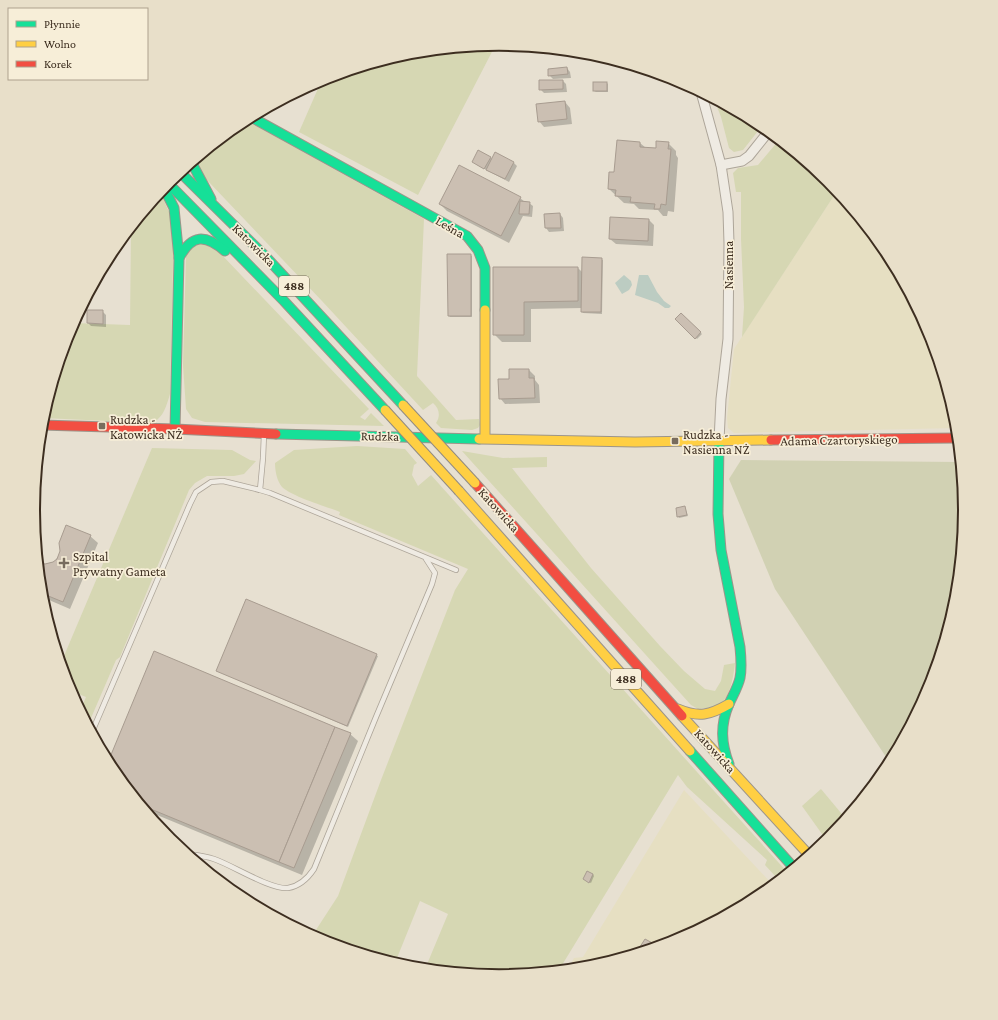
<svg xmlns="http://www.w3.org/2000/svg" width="998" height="1020" font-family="'Crimson Pro',serif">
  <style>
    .farmland { fill: #e6dfc2 }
    .green { fill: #d6d7b3 }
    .cemetery { fill: #d1d1b3 }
    .water { fill: #bcccc2 }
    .shadow { fill: #0003 }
    .building { fill: #cbbfb2; stroke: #a89c90 }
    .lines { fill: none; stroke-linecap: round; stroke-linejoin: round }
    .lane-casing { stroke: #ada599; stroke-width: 6 }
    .street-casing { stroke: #ada599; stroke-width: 11 }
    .fast-casing { stroke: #9c958a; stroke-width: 11 }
    .slow-casing { stroke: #9c958a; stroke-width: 11 }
    .jam-casing { stroke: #9c958a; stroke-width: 11 }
    .lane { stroke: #efebe3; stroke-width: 4.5 }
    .street { stroke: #efebe3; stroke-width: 9 }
    .fast { stroke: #16e098; stroke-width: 9 }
    .slow { stroke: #ffcf43; stroke-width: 9 }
    .jam { stroke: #f24e42; stroke-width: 9 }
    .slow-bridge-casing { stroke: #928b80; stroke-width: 11; stroke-linecap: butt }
    .slow-bridge { stroke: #ffcf43; stroke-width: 9 }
    .poi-dot { fill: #786c5e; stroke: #f7eed8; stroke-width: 1.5 }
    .labels { text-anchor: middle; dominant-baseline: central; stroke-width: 3.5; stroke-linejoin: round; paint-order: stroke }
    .shield { fill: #f7eed8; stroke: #756857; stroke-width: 1 }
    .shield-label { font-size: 12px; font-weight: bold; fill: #3d2e20 }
    .street-label { font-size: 13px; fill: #3d2e20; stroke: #f7eed8 }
    .poi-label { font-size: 13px; fill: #3d2e20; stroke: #f7eed8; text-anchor: start }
    .rim { fill: none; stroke: #3d2e20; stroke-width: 2 }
  </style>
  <rect width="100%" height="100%" fill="#e7e0d1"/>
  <g class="farmland">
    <polygon points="837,191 887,251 930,332 956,419 957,428 734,433 728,428 727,418 734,349"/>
    <polygon points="684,790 772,884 769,889 758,898 677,941 590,967 568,969 574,958 583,957"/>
  </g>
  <g class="green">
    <polygon points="496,44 418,195 299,132 320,84 316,82 321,79 408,53"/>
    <polygon points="714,99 762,126 743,150 734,152 729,148 721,117"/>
    <path d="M245,120L424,219L417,376L456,420L479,419L480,425L478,428L472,430L441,428L436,423C441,416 439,408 433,403L423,410L322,301L206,179L201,172L198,157Z"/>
    <polygon points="779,140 829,181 837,191 742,337 744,307 741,239 741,192 736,192 733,173 738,168 758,165"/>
    <path d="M160,192L174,223L170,394C166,407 164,416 153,423L42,418L62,354H63L69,331L73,323L130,325L131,228Z"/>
    <polygon points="203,243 221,254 369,409 360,417 365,420 371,413 384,426 205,422 192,418 186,409 183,365 186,256 190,248"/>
    <path d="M357,446L405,449L417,463L414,465L412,475L418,486L431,475L706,782L788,873L769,889L776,877L765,865L767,860L687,787L678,775L559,970L499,976L425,969L448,914L420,901L395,963L320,940L312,936L338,896L381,780L455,590L468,569L339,515L340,512C325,506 293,497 282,487C277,481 275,471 275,463L294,450Z"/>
    <polygon points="152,448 232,450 250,460 256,461 244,474 234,476 207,476 195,483 189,490 120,657 116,660 88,725 80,711 86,697 69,690 61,663"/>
    <path d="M462,451L503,458L547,457V467L512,468L591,568L660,646L684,671L705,689L715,691L721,681L724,665L735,663C734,674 730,699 720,704C714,708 704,708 698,709L691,705Z"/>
    <polygon points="821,789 846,819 827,841 802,806"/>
  </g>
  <polygon class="cemetery" points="741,460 960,462 965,510 956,601 929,689 890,763 775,589 729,479"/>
  <g class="water">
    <polygon points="624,275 631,281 632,285 629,290 622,294 615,283"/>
    <polygon points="639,275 648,275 657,292 664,301 671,306 669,308 665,308 658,303 635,295"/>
  </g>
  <g class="shadow">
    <polygon points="567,68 570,72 571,78 553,79 549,75"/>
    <polygon points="563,81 566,84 567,92 544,93 540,89"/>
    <polygon points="607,83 608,84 608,92 596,92 594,91"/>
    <polygon points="565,102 570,108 572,124 544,127 539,121"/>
    <polygon points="640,143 646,148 657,149 668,143 676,151 676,155 678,158 674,212 668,211 667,216 663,216 658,210 639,209 634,204 624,203 609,189 615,173"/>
    <polygon points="490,157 492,159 514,163 517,166 509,182 477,165 473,161"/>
    <polygon points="520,198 525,202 529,203 533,206 532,217 523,216 509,243 447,211 440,204"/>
    <polygon points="560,214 563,218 564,231 549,232 546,228 545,215"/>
    <polygon points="649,220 654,225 653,246 616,244 610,239"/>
    <polygon points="470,255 472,256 472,317 450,317 449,316"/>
    <polygon points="601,259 603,260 602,314 583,313 582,312 582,308 531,309 531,342 502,342 494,334 494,268 578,268 582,272"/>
    <polygon points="102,311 106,315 106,327 91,326 88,323"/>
    <polygon points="681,314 702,334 697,339 676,319"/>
    <polygon points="529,370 535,376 535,380 539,385 540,403 505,404 500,398 510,380"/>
    <polygon points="685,507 688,516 679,518 678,516"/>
    <polygon points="90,536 98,543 70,609 42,597 38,557 39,561 44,565 54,562 60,554"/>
    <polygon points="36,539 42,545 39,549 37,555"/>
    <polygon points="247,600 378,656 348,727 217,671"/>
    <polygon points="155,652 350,734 358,741 302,875 145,810 111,769 108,763"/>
    <polygon points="593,874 594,876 591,883 584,879"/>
  </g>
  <g class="building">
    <polygon points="567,67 568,74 548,76 548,69"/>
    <polygon points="539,80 563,80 563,89 539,90"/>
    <rect x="593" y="82" width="14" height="9"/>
    <polygon points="565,101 567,119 538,122 536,104"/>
    <polygon points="617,140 640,142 640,147 656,148 656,141 669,142 668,149 671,149 666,205 661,204 660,209 654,209 655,204 630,202 631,197 615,196 616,190 608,189 609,172 614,172"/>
    <polygon points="478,150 491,157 484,169 472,162"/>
    <polygon points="495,152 514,162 505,179 486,170"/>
    <polygon points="459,165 521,197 501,236 439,204"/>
    <polygon points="520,201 530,202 529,214 519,214"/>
    <polygon points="560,213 561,228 545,228 544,214"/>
    <polygon points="610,217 649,219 648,241 609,239"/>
    <polygon points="447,254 471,254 471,316 448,316"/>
    <polygon points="582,257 602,258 601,312 581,312"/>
    <polygon points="493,267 578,267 578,301 524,302 524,335 493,335"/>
    <polygon points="87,310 103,310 103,324 87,323"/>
    <polygon points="681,313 701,332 695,339 675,319"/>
    <polygon points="509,369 529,369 529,378 534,378 535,398 499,399 498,379 509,379"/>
    <polygon points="685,506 687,515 677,517 676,508"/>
    <polygon points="66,525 91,535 63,602 41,593 38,559 41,561 40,563 45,564 53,562 57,559 60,551 59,543"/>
    <polygon points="246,599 377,654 347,726 216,671"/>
    <polygon points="154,651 335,727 279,862 141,805 111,769 108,762"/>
    <polygon points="335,727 351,733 294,868 279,862"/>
    <polygon points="587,871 593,874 589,883 583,879"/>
    <polygon points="645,939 658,946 636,953"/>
  </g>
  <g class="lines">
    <g class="lane-casing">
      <g id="lane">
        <polyline points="260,490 263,458 264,434"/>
        <polyline points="92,732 190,504 196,492 211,482 223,481 260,490 270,493 456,570"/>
        <path d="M187,854C195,855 205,856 214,859C232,865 271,890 288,888C300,886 308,878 314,869L376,717L432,584L435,573L426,559"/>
      </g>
    </g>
    <g class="street-casing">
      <g id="street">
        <polyline points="701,92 721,165 728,212 729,243 728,339 721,399 719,441"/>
        <polyline points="721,165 742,161 749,156 769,131"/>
      </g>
    </g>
    <g class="fast-casing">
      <g id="fast">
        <polyline points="251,117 467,236 478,250 485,268 485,310"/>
        <polyline points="193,161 194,167 211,199"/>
        <polyline points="180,172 266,257 403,405"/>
        <polyline points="168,183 284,301 385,410"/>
        <polyline points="164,188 174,208 179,258 175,429"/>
        <path d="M179,258C192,234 205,234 225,251"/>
        <polyline points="276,434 479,439"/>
        <path d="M719,441L718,514L721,550L740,647C741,657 742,668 740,678C738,687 733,695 729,704C720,725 721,743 729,764"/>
        <polyline points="690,751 794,868"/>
      </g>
    </g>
    <g class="slow-casing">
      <g id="slow">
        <polyline points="485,310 485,438"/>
        <polyline points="479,439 635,442 771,440"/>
        <polyline points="459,491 690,751"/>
        <path d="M678,709C699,718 710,715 729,704"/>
        <polyline points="682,716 809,855"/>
      </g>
    </g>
    <g class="jam-casing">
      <g id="jam">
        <polyline points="41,425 175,429 276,434"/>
        <polyline points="771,440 958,438"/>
        <polyline points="475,483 682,716"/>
      </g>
    </g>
    <use href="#lane" class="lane"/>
    <use href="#street" class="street"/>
    <use href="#fast" class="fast"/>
    <use href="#slow" class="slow"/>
    <use href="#jam" class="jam"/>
    <g class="slow-bridge-casing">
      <g id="slow-bridge">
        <polyline points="403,405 475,483"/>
        <polyline points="385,410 459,491"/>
      </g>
    </g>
    <use href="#slow-bridge" class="slow-bridge"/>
  </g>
  <g class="poi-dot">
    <rect x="98" y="422" width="8" height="8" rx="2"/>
    <rect x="671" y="437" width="8" height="8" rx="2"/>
    <path d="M62 557h4v4h4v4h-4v4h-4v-4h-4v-4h4z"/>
  </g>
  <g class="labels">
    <g class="shield">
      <rect x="279" y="276" width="30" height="20" rx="3"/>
      <rect x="611" y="669" width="30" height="20" rx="3"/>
    </g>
    <g class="shield-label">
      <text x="294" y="286">488</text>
      <text x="626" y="679">488</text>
    </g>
    <g class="street-label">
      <text transform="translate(450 227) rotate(30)">Leśna</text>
      <text transform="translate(254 245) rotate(45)">Katowicka</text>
      <text transform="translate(728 265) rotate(-90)">Nasienna</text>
      <text transform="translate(380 436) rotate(1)">Rudzka</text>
      <text transform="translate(839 440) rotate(-1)">Adama Czartoryskiego</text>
      <text transform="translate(499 510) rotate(48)">Katowicka</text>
      <text transform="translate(715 751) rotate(48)">Katowicka</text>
    </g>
    <g class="poi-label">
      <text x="110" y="419">Rudzka -<tspan x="110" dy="15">Katowicka NŻ</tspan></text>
      <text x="683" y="434">Rudzka -<tspan x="683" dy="15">Nasienna NŻ</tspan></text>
      <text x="73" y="556">Szpital<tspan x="73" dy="15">Prywatny Gameta</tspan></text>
    </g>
  </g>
  <path d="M0 0H998V1020H0ZM40 510a459 459 0 1 1 918 0a459 459 0 1 1-918 0Z" fill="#e8dfc9" fill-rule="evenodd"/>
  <path class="rim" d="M40 510a459 459 0 1 1 918 0a459 459 0 1 1-918 0Z"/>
  <rect x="8" y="8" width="140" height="72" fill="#f7eed8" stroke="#ada18e"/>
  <rect x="16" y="21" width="20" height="6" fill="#16e098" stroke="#ada18e"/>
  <text x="44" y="28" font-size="12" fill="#3d2e20">Płynnie</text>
  <rect x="16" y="41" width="20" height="6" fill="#ffcf43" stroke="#ada18e"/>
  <text x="44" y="48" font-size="12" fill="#3d2e20">Wolno</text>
  <rect x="16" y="61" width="20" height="6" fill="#f24e42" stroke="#ada18e"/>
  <text x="44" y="68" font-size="12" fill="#3d2e20">Korek</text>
</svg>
